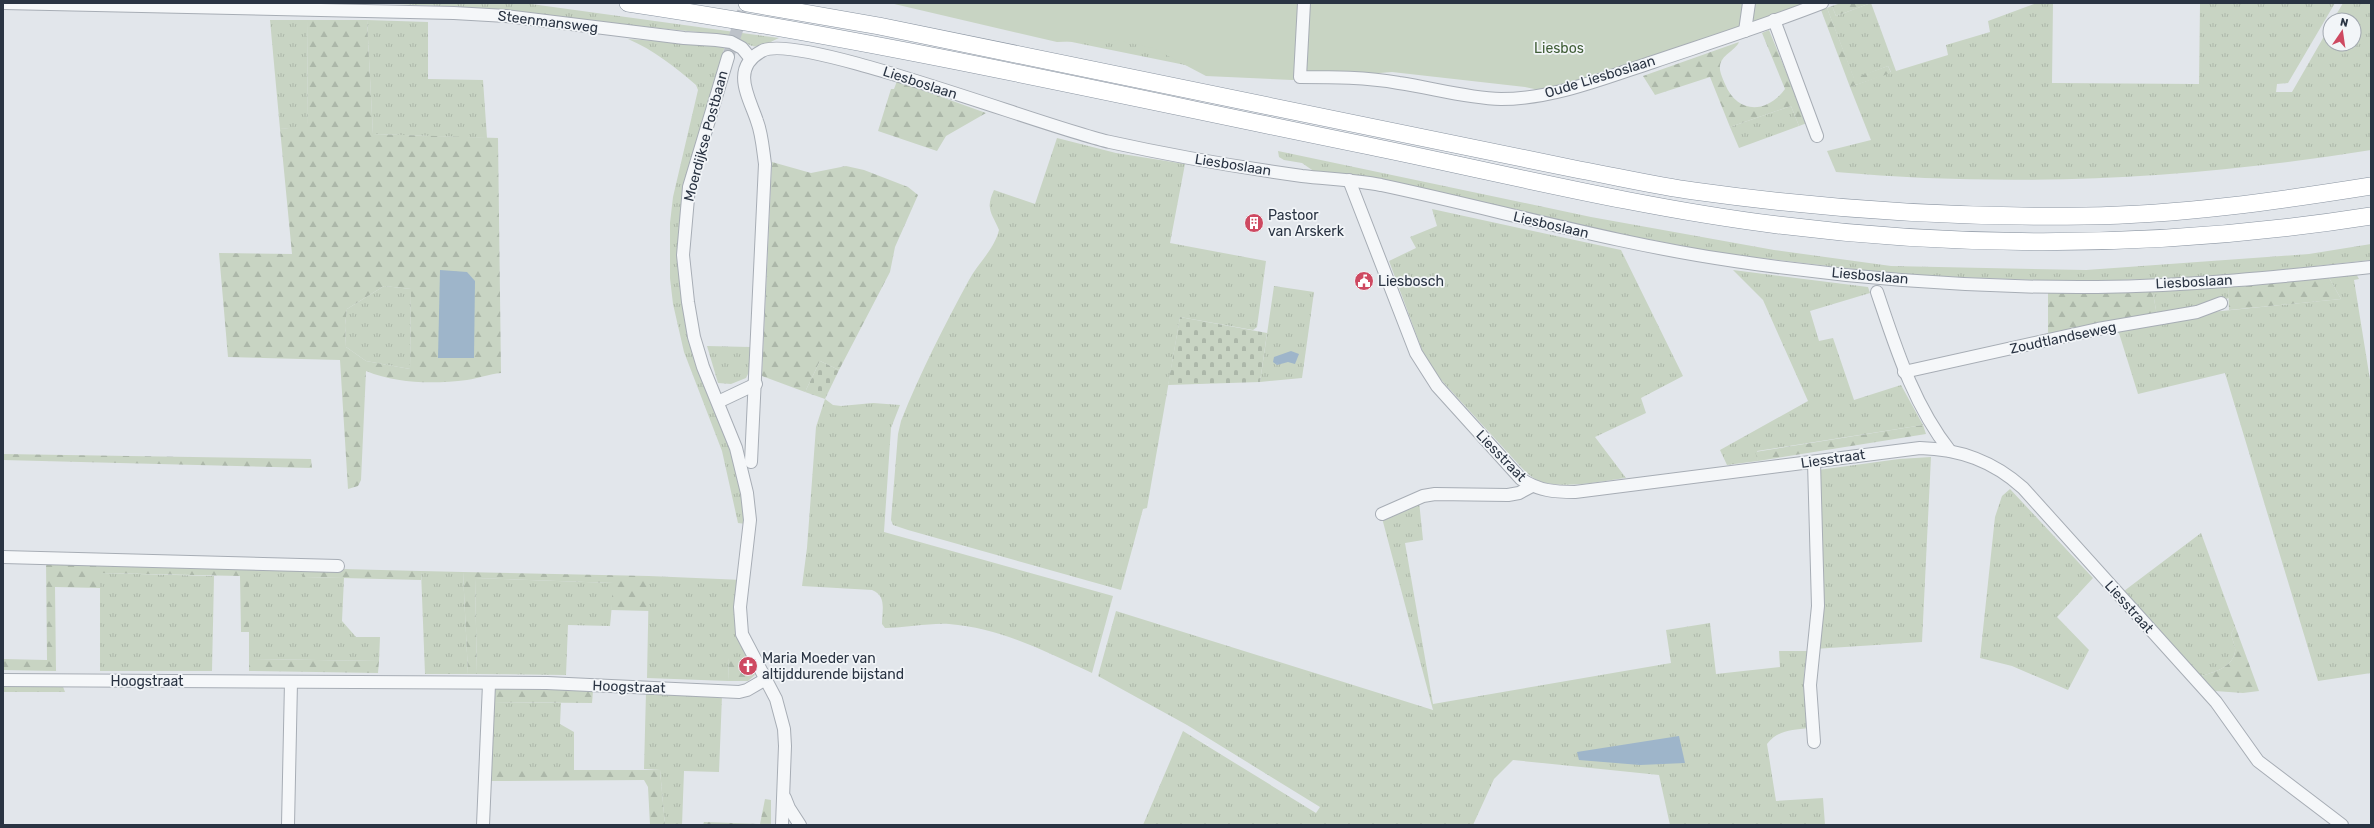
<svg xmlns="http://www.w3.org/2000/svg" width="2374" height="828" font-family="Rubik,sans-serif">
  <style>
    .grass { fill: url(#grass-tufts) }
    .forest { fill: url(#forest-firs); fill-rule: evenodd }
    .cemetery { fill: url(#cemetery-stones) }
    .park { fill: #c8d4c3 }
    .water { fill: #9eb5ca }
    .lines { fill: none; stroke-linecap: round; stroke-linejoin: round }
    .minor-tunnel { stroke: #bdc2c9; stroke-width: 12; stroke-dasharray: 12 6; stroke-linecap: butt }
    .minor-casing { stroke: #a7adb5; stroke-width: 14 }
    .highway-casing { stroke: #8a94a1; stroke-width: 18 }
    .minor { stroke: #f5f7f9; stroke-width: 12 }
    .highway { stroke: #fff; stroke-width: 17 }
    .labels { text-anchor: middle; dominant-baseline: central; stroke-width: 3.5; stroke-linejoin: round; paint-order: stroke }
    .street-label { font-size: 14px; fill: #2a3443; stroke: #f2f5f8 }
    .park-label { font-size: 14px; fill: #405e37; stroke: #f2f5f8 }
    .poi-label { font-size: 14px; fill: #2a3443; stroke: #f2f5f8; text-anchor: start }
  </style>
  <defs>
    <pattern id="grass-tufts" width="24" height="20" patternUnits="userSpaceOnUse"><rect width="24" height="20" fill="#c8d4c3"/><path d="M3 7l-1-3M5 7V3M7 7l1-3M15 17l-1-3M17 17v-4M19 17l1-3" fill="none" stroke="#acb7a9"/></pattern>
    <pattern id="forest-firs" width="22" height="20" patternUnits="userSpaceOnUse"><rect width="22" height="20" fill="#c8d4c3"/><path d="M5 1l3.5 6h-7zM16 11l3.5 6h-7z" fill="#acb7a9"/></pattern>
    <pattern id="cemetery-stones" width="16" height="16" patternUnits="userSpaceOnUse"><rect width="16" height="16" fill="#c8d4c3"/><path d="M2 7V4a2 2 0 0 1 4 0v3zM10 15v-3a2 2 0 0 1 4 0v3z" fill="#acb7a9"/></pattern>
  </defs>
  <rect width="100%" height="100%" fill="#e2e6eb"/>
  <g class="grass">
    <path d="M370,3H524L779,38C747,54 756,44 728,35L537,16L465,7Z"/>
    <path d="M1871,3L1896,71L1948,55L1946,45L1990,32L1988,21L2037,3H2053L2052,83L2199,84L2200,3H2335L2288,83L2277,84L2276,92H2292L2330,26V44H2354V20H2333L2343,3H2371V150C2193,179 2015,188 1836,172L1827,151L1871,140L1850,87L1891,72L1888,66L1854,79L1827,8L1832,6L1836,16Z"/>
    <polygon points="270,20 307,20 308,127 280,129"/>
    <polygon points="367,20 428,22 428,79 483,80 487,138 373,134"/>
    <polygon points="1114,29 1200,68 1057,39"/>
    <path d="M628,39L725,46L690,164L678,241L681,281L717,407L739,476L746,524L738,523L722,451L684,352L673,304L670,278V223L673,197L698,90L696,85C675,67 654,50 628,39Z"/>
    <polygon points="1791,106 1799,126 1739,148 1730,127"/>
    <path d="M1057,138L1116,153L1185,164L1170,243L1266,261L1257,327L1253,330L1180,317L1147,508L1143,509L1121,590L908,530L893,525L891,520L898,434L901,421C920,373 944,326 969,280C978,263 994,250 999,230C992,213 985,209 994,190L1035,204Z"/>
    <polygon points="1278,151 1591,217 1774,250 1891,266 2086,270 2309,254 2371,244 2371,260 2213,277 2120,280 2063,281 1904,275 1719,253 1611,232 1354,175 1315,172 1302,163 1284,160 1279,157"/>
    <path d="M1432,209L1621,250L1683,376L1641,398L1646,413L1595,437L1626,478C1602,481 1557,491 1535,479C1530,476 1525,471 1521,467L1433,371L1422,350L1389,261L1416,248L1410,237L1437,226Z"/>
    <polygon points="1733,270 1868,287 1870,293 1810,311 1819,341 1833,338 1854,400 1901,385 1923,425 1757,451 1758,461 1727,465 1720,450 1808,401 1763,300"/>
    <polygon points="2355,272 2359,279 2354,280 2371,386 2371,673 2318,681 2225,373 2138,394 2118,330 2212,312 2341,299 2328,276"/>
    <polygon points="2228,284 2229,298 2193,310 2157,316 2152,287"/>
    <polygon points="384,286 411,289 410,369 366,361 346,347 345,325 347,309"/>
    <polygon points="1274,286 1314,292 1302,378 1260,382"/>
    <polygon points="707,346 750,347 752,366 746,378 731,384 718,383"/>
    <path d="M825,399L833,405L841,406L873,403L900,405L891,428L884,532L1113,596L1092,673C1046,652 1001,628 949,624C928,623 906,628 885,628L882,624C882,610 887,596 872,590L802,586L807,548L816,427Z"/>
    <polygon points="1931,457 1922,642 1814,649 1818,470 1899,459"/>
    <polygon points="2010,489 2093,578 2057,617 2089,650 2068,690 2012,666 1980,658 1995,517 2002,496"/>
    <path d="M1419,501L1423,540L1405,543L1433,704L1671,663L1666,630L1710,623L1716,674L1780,667L1779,651H1807L1804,675L1809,728C1792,730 1778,730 1767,744L1776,801L1823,798L1825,825H1670L1659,775L1513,760L1494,779L1473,825H1143L1183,731L1316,813L1320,807L1187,725L1098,676L1116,611L1433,710L1382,518Z"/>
    <path d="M2201,533L2235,626L2231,634C2232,639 2236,647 2235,652C2232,668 2214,672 2201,676L2124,591Z"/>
    <polygon points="249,565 303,568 304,577 344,578 342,621 356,637 380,637 379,661 249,659"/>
    <polygon points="421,571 463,572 468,674 425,674"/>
    <polygon points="100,573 214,576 212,671 100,671"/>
    <polygon points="649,576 743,580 743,648 747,658 729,658 728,681 647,678"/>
    <polygon points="475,578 614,583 610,626 568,625 566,675 477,674"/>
    <polygon points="646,692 722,696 719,772 684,771 682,825 665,825 660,770 644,769"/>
    <polygon points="493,702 561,703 560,724 574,732 574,770 491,770"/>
  </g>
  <g class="forest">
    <polygon points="1841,3 1871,3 1836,16 1832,6"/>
    <polygon points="1827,8 1854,78 1888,66 1891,73 1850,87 1821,10"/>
    <path d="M307,20H367L373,134L498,138L501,373C489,374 479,378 467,380C434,384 398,384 366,371L361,480L358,486L348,489L340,360L228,357L219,253L292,254L280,129L308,126ZM384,286L411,289L410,369L366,361L346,347L345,325L347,309Z"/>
    <path d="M1769,30L1807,123L1799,126L1791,106L1730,127L1710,77L1655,95L1643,76L1739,42C1735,51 1721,55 1720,66C1719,71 1723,79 1725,84C1737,114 1767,114 1785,89L1762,33Z"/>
    <polygon points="897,81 986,113 946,136 937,151 878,131 891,89 894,89"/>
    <polygon points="772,162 811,173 846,166 864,170 908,187 918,195 895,247 890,272 839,370 820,361 805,392 762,376"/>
    <polygon points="2328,276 2341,299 2229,310 2228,284"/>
    <polygon points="2152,287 2157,316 2048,337 2048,289"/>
    <polygon points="1923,425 1926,434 1758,461 1755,452"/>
    <polygon points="3,454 311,459 312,468 3,460"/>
    <polygon points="46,560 249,565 249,632 241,632 240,576 100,573 100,588 55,587 56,671 3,670 3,659 47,660"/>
    <polygon points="303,568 421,571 421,580 303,577"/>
    <polygon points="463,572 649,576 649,611 611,610 613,583 475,578 477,674 468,674"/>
    <path d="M2235,626L2259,691L2243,693L2215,691L2201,676C2214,672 2232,668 2235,652C2236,647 2232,639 2231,634Z"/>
    <polygon points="729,657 747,658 755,675 748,681 728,681"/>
    <polygon points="249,659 379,661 378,673 249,671"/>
    <polygon points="3,683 62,684 65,692 3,692"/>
    <polygon points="493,689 579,690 593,691 592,703 493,702"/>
    <polygon points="491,770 660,770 665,825 650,825 648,787 644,780 491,781"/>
    <polygon points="765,799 771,800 771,825 703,825 704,822 760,824"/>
  </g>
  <g class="cemetery">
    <polygon points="1180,317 1267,333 1260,382 1168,385"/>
    <polygon points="820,361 839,370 825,399 805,392"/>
  </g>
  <polygon class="park" points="890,3 1812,3 1562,95 1525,87 1392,72 1292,80 1206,76 1153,48 1116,40 1057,42"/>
  <g class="water">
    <polygon points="440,270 467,272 475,281 474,358 438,358"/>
    <polygon points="1291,351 1299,354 1295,364 1288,362 1277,365 1273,362 1274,357"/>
    <polygon points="1679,736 1685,763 1640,765 1579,760 1577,752"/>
  </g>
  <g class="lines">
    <polyline class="minor-tunnel" points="728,57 746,3"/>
    <g class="minor-casing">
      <g id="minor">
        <polyline points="4,3 454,13 506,16 684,38 716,40 731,42 742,48 751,59"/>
        <path d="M1304,3L1300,77C1333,77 1366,77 1399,83C1433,88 1466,98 1501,99C1553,99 1604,78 1653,62C1709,43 1766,25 1822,3"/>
        <polyline points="1774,20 1817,136"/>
        <polyline points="1745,31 1749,3"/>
        <polyline points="728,57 689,187 683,255 688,302 694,337 703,367 736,448 747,493 750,520 740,607 742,634 776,699 784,729 785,746 782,825"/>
        <path d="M1349,180L1416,353L1437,386L1521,479C1539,491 1555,492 1575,492L1920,448C1960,449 1993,461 2023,488L2216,702L2258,761L2342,825"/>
        <path d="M1877,292C1896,348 1913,404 1950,451"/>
        <polyline points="1904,372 2098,329 2197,312 2221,303"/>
        <polyline points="718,402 756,384"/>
        <path d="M751,462L765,164C763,150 762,134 757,121C749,97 730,68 762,51C797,31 1052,130 1110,142C1173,156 1237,167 1302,176C1328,179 1354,180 1381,185C1499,210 1616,244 1735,261C1855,279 1977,288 2097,287C2189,286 2280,277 2371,267"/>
        <polyline points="1814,462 1818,606 1810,685 1814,742"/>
        <polyline points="1382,514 1423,496 1435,494 1508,495 1519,493 1532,486"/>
        <polyline points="3,557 338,566"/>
        <polyline points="3,680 547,683 739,692 747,690 766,679"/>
        <polyline points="785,798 789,808 800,825"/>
        <polyline points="288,825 291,682"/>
        <polyline points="483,825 489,684"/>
      </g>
    </g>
    <g class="highway-casing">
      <g id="highway">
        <path d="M628,3C877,40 1123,96 1369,146C1505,174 1641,208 1778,225C1976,250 2174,247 2371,216"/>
        <path d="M747,3L879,26L1580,170C1618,177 1656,186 1694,191C1823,209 1954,218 2085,216C2180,215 2277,201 2371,186"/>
      </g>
    </g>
    <use href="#minor" class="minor"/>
    <use href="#highway" class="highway"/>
  </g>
  <defs>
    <g id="building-disc" transform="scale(1)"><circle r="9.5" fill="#ce4961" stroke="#f2f5f8"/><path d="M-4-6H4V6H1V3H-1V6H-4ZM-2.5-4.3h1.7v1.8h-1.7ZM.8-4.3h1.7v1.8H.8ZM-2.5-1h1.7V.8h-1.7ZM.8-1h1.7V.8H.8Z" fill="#fff"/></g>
    <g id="civic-disc" transform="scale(1)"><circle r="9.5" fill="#ce4961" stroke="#f2f5f8"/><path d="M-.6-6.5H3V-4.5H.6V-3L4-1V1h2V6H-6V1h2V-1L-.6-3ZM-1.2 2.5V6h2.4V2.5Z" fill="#fff"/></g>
    <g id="church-disc" transform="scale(1)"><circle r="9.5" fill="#ce4961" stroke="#f2f5f8"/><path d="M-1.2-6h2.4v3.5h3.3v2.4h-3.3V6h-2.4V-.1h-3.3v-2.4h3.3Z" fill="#fff"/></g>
  </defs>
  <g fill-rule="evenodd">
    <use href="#building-disc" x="1254" y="223"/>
    <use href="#civic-disc" x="1364" y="281"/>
    <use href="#church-disc" x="748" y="666"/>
  </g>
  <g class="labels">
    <g class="street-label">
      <text transform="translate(548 22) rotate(7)">Steenmansweg</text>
      <text transform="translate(1600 77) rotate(-17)">Oude Liesboslaan</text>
      <text transform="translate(920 83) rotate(18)">Liesboslaan</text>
      <text transform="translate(706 136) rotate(-75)">Moerdijkse Postbaan</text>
      <text transform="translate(1233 165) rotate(9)">Liesboslaan</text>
      <text transform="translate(1551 225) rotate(13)">Liesboslaan</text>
      <text transform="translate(1870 276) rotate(5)">Liesboslaan</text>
      <text transform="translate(2194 282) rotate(-3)">Liesboslaan</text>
      <text transform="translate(2063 338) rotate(-12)">Zoudtlandseweg</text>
      <text transform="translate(1501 456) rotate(46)">Liesstraat</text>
      <text transform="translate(1833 459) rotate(-8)">Liesstraat</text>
      <text transform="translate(2129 607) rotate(48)">Liesstraat</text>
      <text x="147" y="681">Hoogstraat</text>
      <text transform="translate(629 687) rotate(2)">Hoogstraat</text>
    </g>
    <g class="park-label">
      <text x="1559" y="48">Liesbos</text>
    </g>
    <g class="poi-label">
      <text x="1268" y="215">Pastoor<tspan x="1268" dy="16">van Arskerk</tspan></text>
      <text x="1378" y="281">Liesbosch</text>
      <text x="762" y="658">Maria Moeder van<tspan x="762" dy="16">altijddurende bijstand</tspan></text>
    </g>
  </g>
  <rect width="2374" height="828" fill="none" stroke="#2a3443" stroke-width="8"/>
  <g transform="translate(2342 32) rotate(13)"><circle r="19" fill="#f2f5f8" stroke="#a2a8b0"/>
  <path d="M0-3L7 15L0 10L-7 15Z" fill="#ce4961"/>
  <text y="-6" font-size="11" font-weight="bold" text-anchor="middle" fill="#2a3443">N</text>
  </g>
</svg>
